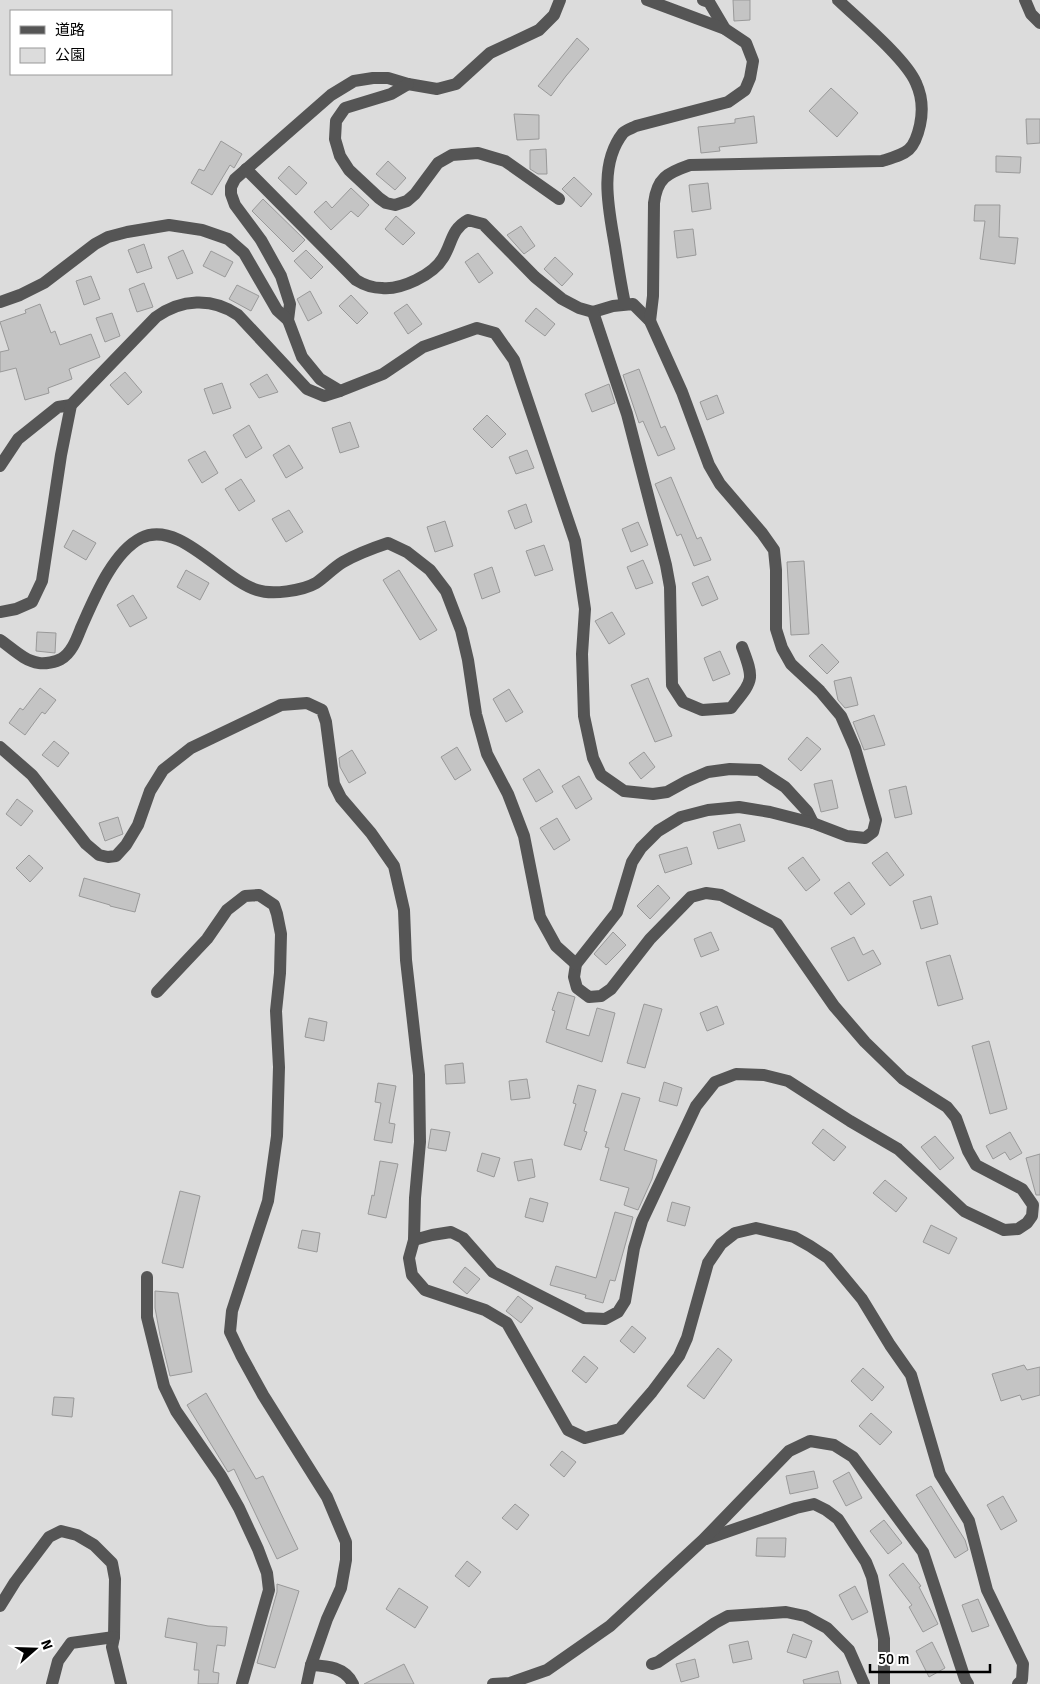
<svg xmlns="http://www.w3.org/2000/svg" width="1040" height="1684" font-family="Signika,'Noto Sans JP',sans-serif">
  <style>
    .green { fill: #dcdcdc; fill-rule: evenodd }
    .building { fill: #c4c4c4; stroke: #999 }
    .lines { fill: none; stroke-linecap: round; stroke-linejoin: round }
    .minor { stroke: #555; stroke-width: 12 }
  </style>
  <rect width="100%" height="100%" fill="#fff"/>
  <path class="green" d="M0,0H1040V1684H0ZM11,11H171V74H11Z"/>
  <g class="building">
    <polygon points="733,0 750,0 750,20 734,21"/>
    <polygon points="577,38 589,49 566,76 551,96 538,86"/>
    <polygon points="831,88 858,113 837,137 809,111"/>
    <polygon points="514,114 539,115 539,139 517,140"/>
    <polygon points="754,116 757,143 719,147 720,151 701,153 698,127 735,123 735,119"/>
    <polygon points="1026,119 1040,119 1040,143 1027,144"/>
    <polygon points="221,141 242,154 234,168 230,165 212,195 191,183 199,169 204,171"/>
    <polygon points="546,149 547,174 538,174 530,169 530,150"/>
    <polygon points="996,156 1021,157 1020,173 996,172"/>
    <polygon points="388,161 406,178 395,190 376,174"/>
    <polygon points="289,166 307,183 296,195 278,178"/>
    <polygon points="574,177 592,194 581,207 562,189"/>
    <polygon points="708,183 711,209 692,212 689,185"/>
    <polygon points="351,188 369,205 358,217 351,211 331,230 314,212 326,201 332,208"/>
    <polygon points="263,199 305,240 293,252 252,211"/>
    <polygon points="975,205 1000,205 999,237 1018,238 1015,264 980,259 985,221 974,221"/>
    <polygon points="396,216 415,233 403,245 385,229"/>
    <polygon points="521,226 535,246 524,254 507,235"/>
    <polygon points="693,229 696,255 677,258 674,231"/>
    <polygon points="144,244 152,268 137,273 128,250"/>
    <polygon points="183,250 193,273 177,279 168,257"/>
    <polygon points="306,250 323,267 311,279 294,261"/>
    <polygon points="211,251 233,262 225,277 203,266"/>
    <polygon points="478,253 493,273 479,283 465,262"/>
    <polygon points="555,257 573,274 562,286 544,269"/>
    <polygon points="91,276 100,299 84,305 76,281"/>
    <polygon points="144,283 153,307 137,312 129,289"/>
    <polygon points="237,285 259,296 251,311 229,299"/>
    <polygon points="310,291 322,313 308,321 297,299"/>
    <polygon points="351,295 368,313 357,324 339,306"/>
    <polygon points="40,304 51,333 55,331 60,345 91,334 100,357 69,369 72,379 48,388 49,393 25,400 16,368 0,372 0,352 9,350 0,322 26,313 25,310"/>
    <polygon points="407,304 422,324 408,334 394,313"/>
    <polygon points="536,308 555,324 545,336 525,321"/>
    <polygon points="112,313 120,336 105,342 96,318"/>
    <polygon points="639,369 661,428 665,426 675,449 658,456 643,421 639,423 623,375"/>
    <polygon points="125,372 142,392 128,405 110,385"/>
    <polygon points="267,374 278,392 259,398 250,384"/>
    <polygon points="222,383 231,408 213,414 204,389"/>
    <polygon points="609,384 615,403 592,412 585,394"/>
    <polygon points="717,395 724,413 707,420 700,402"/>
    <polygon points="487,415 506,434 492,448 473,429"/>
    <polygon points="350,422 359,447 340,453 332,428"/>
    <polygon points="249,425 262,448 246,458 233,435"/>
    <polygon points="289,445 303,468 286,478 273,455"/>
    <polygon points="527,450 534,468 516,474 509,457"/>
    <polygon points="205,451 218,473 202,483 188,460"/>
    <polygon points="671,477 697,539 701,537 711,560 694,566 681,534 677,536 655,484"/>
    <polygon points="241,479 255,501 239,511 225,489"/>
    <polygon points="526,504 532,522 515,529 508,511"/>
    <polygon points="289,510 303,532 286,542 272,519"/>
    <polygon points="445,521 453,546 435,552 427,527"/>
    <polygon points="638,522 648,545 631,552 622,529"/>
    <polygon points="73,530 96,543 86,560 64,547"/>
    <polygon points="544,545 553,570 535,576 526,551"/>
    <polygon points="643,560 653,583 636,589 627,567"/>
    <polygon points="804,561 809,634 791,635 787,562"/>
    <polygon points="492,567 500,592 482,599 474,574"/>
    <polygon points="186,570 209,583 200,600 177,587"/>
    <polygon points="399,570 437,630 420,640 383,580"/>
    <polygon points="708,576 718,599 702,606 692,583"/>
    <polygon points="133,595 147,618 130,627 117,605"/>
    <polygon points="612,612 625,634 609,644 595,621"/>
    <polygon points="37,632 56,633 55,653 36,651"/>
    <polygon points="822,644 839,662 827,674 809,656"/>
    <polygon points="720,651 730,674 713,681 704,658"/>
    <polygon points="851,677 858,705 845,708 838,700 834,681"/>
    <polygon points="648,678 672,736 655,742 631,685"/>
    <polygon points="40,688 56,700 45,714 42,712 25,735 9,723 20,708 23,710"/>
    <polygon points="509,689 523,712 506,722 493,699"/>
    <polygon points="874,715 885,745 864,750 853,722"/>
    <polygon points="807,737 821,749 801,771 788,759"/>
    <polygon points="54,741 69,753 58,767 42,755"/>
    <polygon points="457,747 471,770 455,780 441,757"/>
    <polygon points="352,750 366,773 349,783 340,767 339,758"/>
    <polygon points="644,752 655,767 641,779 629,763"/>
    <polygon points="539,769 553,792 536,802 523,779"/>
    <polygon points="579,776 592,799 576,809 562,786"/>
    <polygon points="832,780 838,808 821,812 814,784"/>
    <polygon points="906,786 912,814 895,818 889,790"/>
    <polygon points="17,799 33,811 21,826 6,814"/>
    <polygon points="118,817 123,834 105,841 99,823"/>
    <polygon points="557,818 570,840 554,850 540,828"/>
    <polygon points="740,824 745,841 718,849 713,832"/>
    <polygon points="687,847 692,864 665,873 659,855"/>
    <polygon points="887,852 904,875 890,886 872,863"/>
    <polygon points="29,855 43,868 30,882 16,868"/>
    <polygon points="803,857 820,880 806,891 788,868"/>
    <polygon points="84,878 140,894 135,912 110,906 110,905 79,896"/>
    <polygon points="849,882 865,904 851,915 834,893"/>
    <polygon points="658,885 670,898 650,919 637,906"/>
    <polygon points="931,896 938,924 921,929 913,901"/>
    <polygon points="613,932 626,945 606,965 594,954"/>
    <polygon points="711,932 719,950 701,957 694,939"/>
    <polygon points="854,937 863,955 873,950 881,964 848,981 831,948"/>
    <polygon points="950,955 963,999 938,1006 926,962"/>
    <polygon points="558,992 575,997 566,1029 589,1036 597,1008 615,1013 602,1062 546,1042 555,1011 552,1010"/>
    <polygon points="644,1004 662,1009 645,1068 627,1063"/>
    <polygon points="717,1006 724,1024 707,1031 700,1013"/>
    <polygon points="309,1018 327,1022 324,1041 305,1037"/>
    <polygon points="989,1041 1007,1109 990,1114 972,1046"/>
    <polygon points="463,1063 465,1083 446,1084 445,1065"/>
    <polygon points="527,1079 530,1098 511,1100 509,1081"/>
    <polygon points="664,1082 682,1088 677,1106 659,1101"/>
    <polygon points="378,1083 396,1086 389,1123 395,1124 392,1143 374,1140 381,1103 375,1102"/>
    <polygon points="578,1085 596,1090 584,1131 587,1132 581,1150 564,1145 576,1104 573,1103"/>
    <polygon points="622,1093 640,1098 624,1150 657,1160 652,1179 638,1210 624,1205 629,1188 600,1180 609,1148 605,1147"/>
    <polygon points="431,1129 450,1132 446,1151 428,1148"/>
    <polygon points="823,1129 846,1147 834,1161 812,1143"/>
    <polygon points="1010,1132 1022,1153 1010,1160 1005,1152 993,1159 986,1146"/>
    <polygon points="935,1136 954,1158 940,1170 921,1147"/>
    <polygon points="482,1153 500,1158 494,1177 477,1171"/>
    <polygon points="1040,1154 1040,1195 1036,1195 1026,1158"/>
    <polygon points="532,1159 535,1177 518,1181 514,1162"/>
    <polygon points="380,1161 398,1164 386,1218 368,1214 372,1195 374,1196"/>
    <polygon points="885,1180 907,1198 896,1212 873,1193"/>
    <polygon points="180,1191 200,1196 183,1268 162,1263"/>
    <polygon points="530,1198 548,1203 543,1222 525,1217"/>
    <polygon points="672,1202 690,1207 685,1226 667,1221"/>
    <polygon points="615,1212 633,1217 615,1281 610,1280 603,1303 585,1298 586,1295 550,1285 556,1266 596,1278"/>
    <polygon points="931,1225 957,1238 949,1254 923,1242"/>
    <polygon points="302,1230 320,1233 317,1252 298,1248"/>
    <polygon points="465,1267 480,1279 467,1294 453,1282"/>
    <polygon points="155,1291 178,1293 192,1372 170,1376 160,1335 155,1308"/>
    <polygon points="518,1296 533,1308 521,1323 506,1311"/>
    <polygon points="632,1326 646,1338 634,1353 620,1341"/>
    <polygon points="718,1348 732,1360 704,1399 687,1386"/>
    <polygon points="584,1356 598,1368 586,1383 572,1371"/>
    <polygon points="1024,1365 1027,1370 1040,1367 1040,1395 1022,1400 1020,1395 1001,1401 992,1374"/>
    <polygon points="863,1368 884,1387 872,1401 851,1381"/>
    <polygon points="206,1393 256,1479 263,1476 298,1549 277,1559 234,1469 228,1472 187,1405"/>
    <polygon points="54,1397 74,1398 72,1417 52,1415"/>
    <polygon points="871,1413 892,1432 880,1445 859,1426"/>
    <polygon points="562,1451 576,1462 564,1477 550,1465"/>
    <polygon points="814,1471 818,1488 790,1494 786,1476"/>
    <polygon points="849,1472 862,1498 846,1506 833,1481"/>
    <polygon points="931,1486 965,1540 968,1550 955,1558 916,1495"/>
    <polygon points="1003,1496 1017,1521 1001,1530 987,1505"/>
    <polygon points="515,1504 529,1515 517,1530 502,1518"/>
    <polygon points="884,1520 902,1543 888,1554 870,1531"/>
    <polygon points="757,1538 786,1538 785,1557 756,1556"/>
    <polygon points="467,1561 481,1572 469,1587 455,1576"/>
    <polygon points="903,1563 921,1586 919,1587 938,1624 923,1632 909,1607 912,1605 889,1575"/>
    <polygon points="277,1584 299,1591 275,1668 257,1663 277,1592"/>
    <polygon points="855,1586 868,1612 852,1620 839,1595"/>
    <polygon points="399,1588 428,1607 415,1628 386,1609"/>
    <polygon points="978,1599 989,1626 972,1632 962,1605"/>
    <polygon points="168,1618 208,1626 227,1627 225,1646 217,1645 213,1672 219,1673 218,1684 198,1684 199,1670 194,1670 197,1643 165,1637"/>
    <polygon points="793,1634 812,1641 806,1658 787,1652"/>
    <polygon points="748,1641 752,1659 733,1663 729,1645"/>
    <polygon points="932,1642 945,1668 929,1677 916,1651"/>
    <polygon points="695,1659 699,1677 681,1682 676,1664"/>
    <polygon points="404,1664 414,1684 364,1684"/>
    <polygon points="838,1671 841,1684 804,1684 803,1680"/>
  </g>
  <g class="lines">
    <g class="minor">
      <polyline points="560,0 554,15 539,30 490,53 456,84 437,89 408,84 388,78 373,78 354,81 331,95 235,179 231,187 231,194 235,205 261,240 281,276 290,304 288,320 302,357 320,379 340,391 383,374 423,347 477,328 495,333 514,360 575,541 585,609 582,654 584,716 593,758 601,775 624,791 653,794 667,792 687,781 708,772 730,769 759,770 785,787 807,811 813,823"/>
      <polyline points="703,0 709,2 725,29"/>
      <polyline points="1025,0 1031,14 1040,23"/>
      <polyline points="408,84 391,94 345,108 336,121 335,139 340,156 349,170 379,198 386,203 395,205 407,201 415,194 438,163 452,155 478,153 505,161 559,199"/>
      <path d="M246,169L356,280C364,285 372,288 382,288C401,290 433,275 443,258C452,244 451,229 468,220L483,224L535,277L562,299L579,308L593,312L613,306L633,304L650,321L682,392L709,465L720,484L762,533L774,550L776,570V629L782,648L791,664L820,691L841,716L855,748L876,820L873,832L865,838L847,836L813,823L770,812L739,807L708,810L681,817L658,831L641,848L632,862L617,912L576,964L574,977L577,988L589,997L601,996L611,989L650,939L691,897L706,893L721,895L777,924L834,1006L865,1042L903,1079L947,1107L956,1118L968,1151L976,1165L1022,1189L1033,1205L1032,1216L1027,1223L1018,1229L1004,1230L964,1211L898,1149L850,1121L788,1081L764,1075L736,1074L715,1082L696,1106L642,1221L634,1248L625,1301L618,1312L605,1319L584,1318L493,1272L463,1238L451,1232L432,1235L414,1240"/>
      <polyline points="0,302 20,295 44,283 95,244 108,237 127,232 169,225 202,230 228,239 244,253 277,310 288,320"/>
      <path d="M625,304C621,285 618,266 615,246C609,210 598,165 623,133C626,130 632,128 636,126L728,102L745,90L750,78L753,61L746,43L725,29L647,0"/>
      <path d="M593,312L627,414L666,565L670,587L672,685L683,702L702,710L731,708C753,680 755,681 742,647"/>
      <path d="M650,321L653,296L654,203C657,178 667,173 690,165L882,161C907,153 914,152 920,125C923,111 922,96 916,83C906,59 859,20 838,0"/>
      <polyline points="0,466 18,439 58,407 71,405"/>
      <path d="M0,612L16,609L32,602L42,581L61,455L71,405L156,317C181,299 212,297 238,315L307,389L324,396L340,391"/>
      <path d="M0,640C12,648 24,661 39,663C45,664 56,662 61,659C72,653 77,638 81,628C94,599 112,553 141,538C179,519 222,579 257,590C272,595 302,591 316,583C325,577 333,568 343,562C357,554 373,548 388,543L407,552L430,570L446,591L461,630L468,660L476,714L487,754L508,794L524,836L540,917L556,946L576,964"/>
      <polyline points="0,747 32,775 86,844 99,855 108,857 116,856 126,845 138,825 150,791 163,770 191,748 281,705 307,703 322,710 326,722 334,784 341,798 371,833 394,866 404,910 406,960 419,1075 420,1142 415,1198 414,1240 409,1258 412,1275 425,1290 485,1310 507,1323 568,1430 585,1438 620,1429 652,1392 679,1356 687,1338 708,1263 721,1244 735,1233 756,1228 794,1237 810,1246 828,1258 862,1299 890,1345 911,1375 940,1474 969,1521 987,1590 1023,1664 1022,1680 1018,1684"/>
      <polyline points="157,992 207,939 227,910 245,896 259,895 274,905 277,914 281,934 280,973 276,1011 279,1067 277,1136 268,1201 232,1311 230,1332 241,1355 263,1395 327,1497 346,1542 346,1560 341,1588 327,1619 311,1665 307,1684"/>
      <polyline points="147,1277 147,1317 164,1386 176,1411 221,1476 239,1508 258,1549 267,1573 269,1590 242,1684"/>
      <polyline points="706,1539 796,1508 814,1504 826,1510 838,1519 866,1562 872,1577 884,1639 884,1684"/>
      <polyline points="0,1606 15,1582 49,1537 61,1531 77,1535 94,1545 112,1563 115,1579 114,1637 112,1647 121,1684"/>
      <polyline points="652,1664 658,1662 715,1623 728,1616 786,1612 805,1616 827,1628 849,1650 864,1684"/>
      <path d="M311,1665C327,1666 345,1667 353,1684"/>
      <polyline points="52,1684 58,1661 71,1643 114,1637"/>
      <polyline points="493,1684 510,1683 547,1670 610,1626 703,1540 789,1451 810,1441 834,1445 853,1457 923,1552 965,1679 968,1684"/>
    </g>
  </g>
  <rect x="10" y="10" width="162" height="65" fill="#ffffff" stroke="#999999"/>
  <rect x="20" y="26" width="25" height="8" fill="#555555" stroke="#999999"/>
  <text x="55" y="35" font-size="15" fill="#000000">道路</text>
  <rect x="20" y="48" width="25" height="15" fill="#dcdcdc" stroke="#999999"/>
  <text x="55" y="60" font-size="15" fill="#000000">公園</text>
  <g transform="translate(35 1649) rotate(70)" stroke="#ffffff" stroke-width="4" paint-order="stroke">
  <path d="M0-4L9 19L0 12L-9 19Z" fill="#000000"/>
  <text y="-8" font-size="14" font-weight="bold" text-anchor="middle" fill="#000000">N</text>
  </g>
  <path d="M870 1664v8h120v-8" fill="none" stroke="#000000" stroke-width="2.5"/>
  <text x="878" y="1664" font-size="15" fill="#000000" stroke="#ffffff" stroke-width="4" paint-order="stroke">50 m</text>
</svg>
